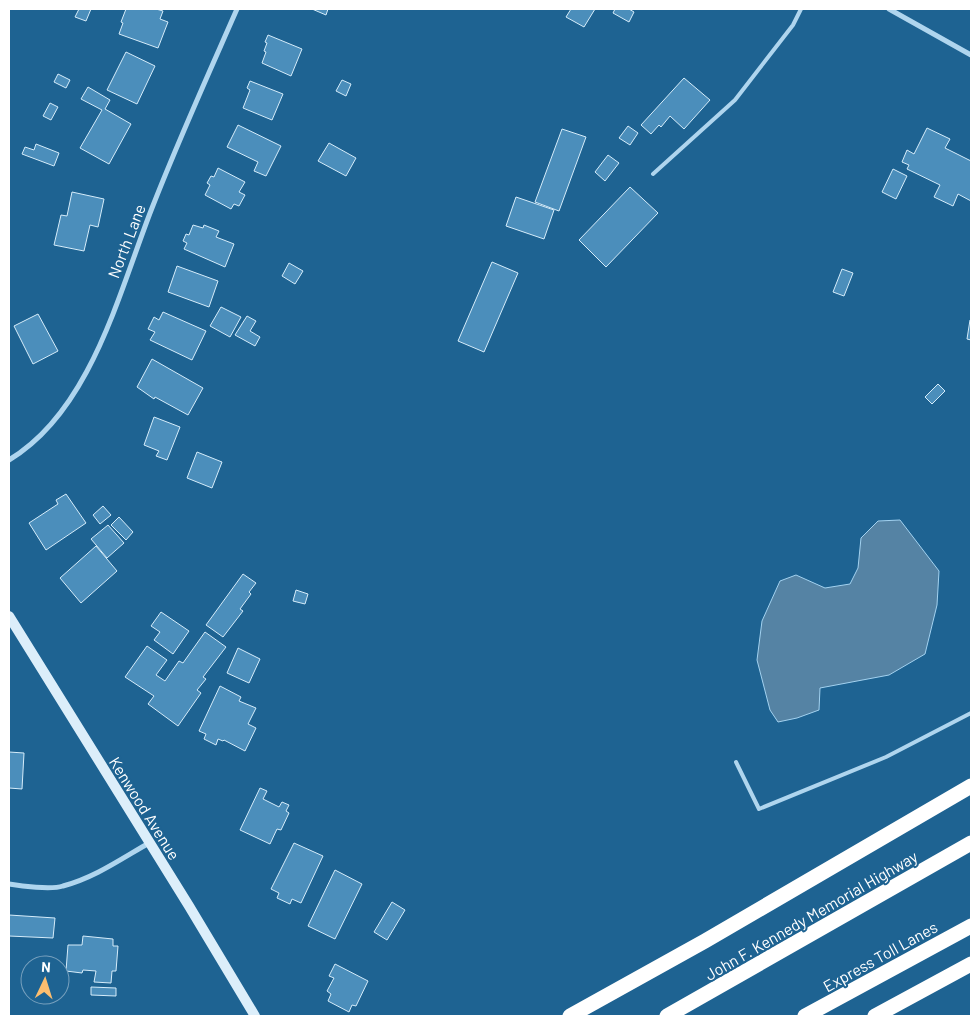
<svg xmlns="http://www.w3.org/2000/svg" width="980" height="1025" font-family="Barlow,sans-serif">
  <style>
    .water { fill: #5583a4; stroke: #a3d2f0 }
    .building { fill: #4b8ebb; stroke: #d5ecfa }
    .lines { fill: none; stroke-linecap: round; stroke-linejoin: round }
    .lane { stroke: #afd5ee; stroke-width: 4 }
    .street { stroke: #afd5ee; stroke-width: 5 }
    .secondary { stroke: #dceefa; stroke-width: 10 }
    .highway { stroke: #fff; stroke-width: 15 }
    .labels { text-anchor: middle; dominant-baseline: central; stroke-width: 4; stroke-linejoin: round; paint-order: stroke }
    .street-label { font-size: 16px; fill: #fff; stroke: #1e6392 }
  </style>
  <rect width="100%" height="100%" fill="#1e6392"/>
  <polygon class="water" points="900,520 939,571 937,605 925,654 889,675 820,688 819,710 797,718 778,722 770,710 757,660 762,621 780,581 796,575 825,588 850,584 858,568 861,538 878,521"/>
  <g class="building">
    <polygon points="79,9 91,9 86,21 75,17"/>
    <polygon points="126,9 156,9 163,11 160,19 168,22 158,48 119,34 123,23 121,22"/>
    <polygon points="312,9 328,9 326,15"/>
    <polygon points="571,9 595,9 584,27 566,17"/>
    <polygon points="615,9 629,9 634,12 629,22 613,13"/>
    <polygon points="268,35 302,49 291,76 262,63 266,52 264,51 267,43 265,42"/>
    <polygon points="126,52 155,66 137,104 107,90"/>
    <polygon points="58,74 70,80 66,88 54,82"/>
    <polygon points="684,78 710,100 684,129 670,116 661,127 659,125 651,134 641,125"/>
    <polygon points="342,80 351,84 346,96 336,91"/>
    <polygon points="250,81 283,94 272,120 243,108 250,90 247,88"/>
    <polygon points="88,87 110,100 105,109 131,124 109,164 80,148 102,110 81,99"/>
    <polygon points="50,103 58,107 51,120 43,116"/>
    <polygon points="238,125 281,146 266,176 254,171 258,162 227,147"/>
    <polygon points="628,126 638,133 630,145 619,138"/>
    <polygon points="927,128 950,139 945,148 971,161 971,201 958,194 953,206 934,197 940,185 907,169 909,165 902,162 907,150 914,154"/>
    <polygon points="562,129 586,137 559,211 535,202"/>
    <polygon points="329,143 356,158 346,176 318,161"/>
    <polygon points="36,144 59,153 54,166 22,154 25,147 34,150"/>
    <polygon points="608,155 619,163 605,181 595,172"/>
    <polygon points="218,168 245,182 239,192 245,195 239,206 234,204 231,209 205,195 210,185 207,183 211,176 214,177"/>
    <polygon points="893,169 907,176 896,199 882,192"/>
    <polygon points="630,187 658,213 606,267 579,240"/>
    <polygon points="72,192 104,199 98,227 90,225 84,251 54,245 61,215 67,216"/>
    <polygon points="516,197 554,210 544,239 506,226"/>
    <polygon points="193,225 203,228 204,225 219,231 216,237 234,244 225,267 184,249 187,243 183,241 186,234 189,235"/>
    <polygon points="492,262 518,273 484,352 458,341"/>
    <polygon points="289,263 303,271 295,284 282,276"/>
    <polygon points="177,266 218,281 209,307 168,292"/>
    <polygon points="842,269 853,273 844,296 833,292"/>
    <polygon points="221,307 241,317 230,337 210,326"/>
    <polygon points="163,312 206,331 192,360 150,340 155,332 148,329 154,317 159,320"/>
    <polygon points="38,314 58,351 33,364 14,326"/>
    <polygon points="247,316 256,321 250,331 260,337 255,346 235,335"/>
    <polygon points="970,320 971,321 971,340 967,339"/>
    <polygon points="152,359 203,388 188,415 155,397 154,399 137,387"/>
    <polygon points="938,384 945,391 932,404 925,397"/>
    <polygon points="154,417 180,427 167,460 156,456 159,451 144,445"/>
    <polygon points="197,452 222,462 212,488 187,478"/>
    <polygon points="66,494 86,523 46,550 29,523 58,504 56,500"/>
    <polygon points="103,506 111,515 100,524 93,515"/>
    <polygon points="119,517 133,532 126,540 111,525"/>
    <polygon points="108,525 124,543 107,558 91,539"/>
    <polygon points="96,546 117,571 81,603 60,578"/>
    <polygon points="243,574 256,583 249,592 251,594 240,609 243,611 223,637 206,625"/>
    <polygon points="296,590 308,594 305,604 293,601"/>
    <polygon points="161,612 189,631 173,654 154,640 160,632 151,626"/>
    <polygon points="205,632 226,647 203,677 206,679 197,690 201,693 178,726 148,704 154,696 125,677 147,646 167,660 156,675 165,681 179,661 183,663"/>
    <polygon points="238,648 260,659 249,683 227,673"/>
    <polygon points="220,686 241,697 239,701 256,708 248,724 256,728 245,751 224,740 223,741 218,739 216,745 204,739 206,734 199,731"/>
    <polygon points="9,752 24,753 22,789 9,788"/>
    <polygon points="260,788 267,791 263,799 279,807 282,802 289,805 286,811 289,813 281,830 277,829 270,844 240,830"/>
    <polygon points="294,843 323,856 301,903 292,899 290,904 277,898 279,893 271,889"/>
    <polygon points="335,870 362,884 335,939 308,926"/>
    <polygon points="392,902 405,910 387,940 374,932"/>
    <polygon points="9,915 55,918 53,938 9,936"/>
    <polygon points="83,936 113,939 113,946 118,946 116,971 112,971 111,983 94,982 96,971 83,970 82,973 66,971 68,945 82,945"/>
    <polygon points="335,964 368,981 356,1006 352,1005 349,1012 328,1001 331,994 327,991 334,978 329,976"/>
    <polygon points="91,987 116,988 116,996 91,995"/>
  </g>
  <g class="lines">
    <g class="lane">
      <polyline points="653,174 735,100 793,25 801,9"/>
      <polyline points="736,762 759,809 886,757 971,713"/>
    </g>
    <g class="street">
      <polyline points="889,9 971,55"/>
      <path d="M9,460C91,411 119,292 152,208C178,141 208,75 237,9"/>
      <path d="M9,884C21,886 51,890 63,886C94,878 121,859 149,843"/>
    </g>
    <polyline class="secondary" points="9,616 189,906 255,1016"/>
    <g class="highway">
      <polyline points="570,1016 705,941 971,786"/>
      <polyline points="667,1016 971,843"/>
      <polyline points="805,1016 971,926"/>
      <polyline points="875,1016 971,964"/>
    </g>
  </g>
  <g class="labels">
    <g class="street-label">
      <text transform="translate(126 241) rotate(-69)">North Lane</text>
      <text transform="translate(145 808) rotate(58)">Kenwood Avenue</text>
      <text transform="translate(811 915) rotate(-30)">John F. Kennedy Memorial Highway</text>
      <text transform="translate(880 956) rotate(-29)">Express Toll Lanes</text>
    </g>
  </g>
  <rect width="980" height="1025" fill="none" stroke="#ffffff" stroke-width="20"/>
  <g transform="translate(45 980) rotate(4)"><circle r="24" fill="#1e6392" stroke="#78a1be"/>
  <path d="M0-4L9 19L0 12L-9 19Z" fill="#fdbe6f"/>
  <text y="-8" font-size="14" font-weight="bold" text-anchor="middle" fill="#ffffff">N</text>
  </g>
</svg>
